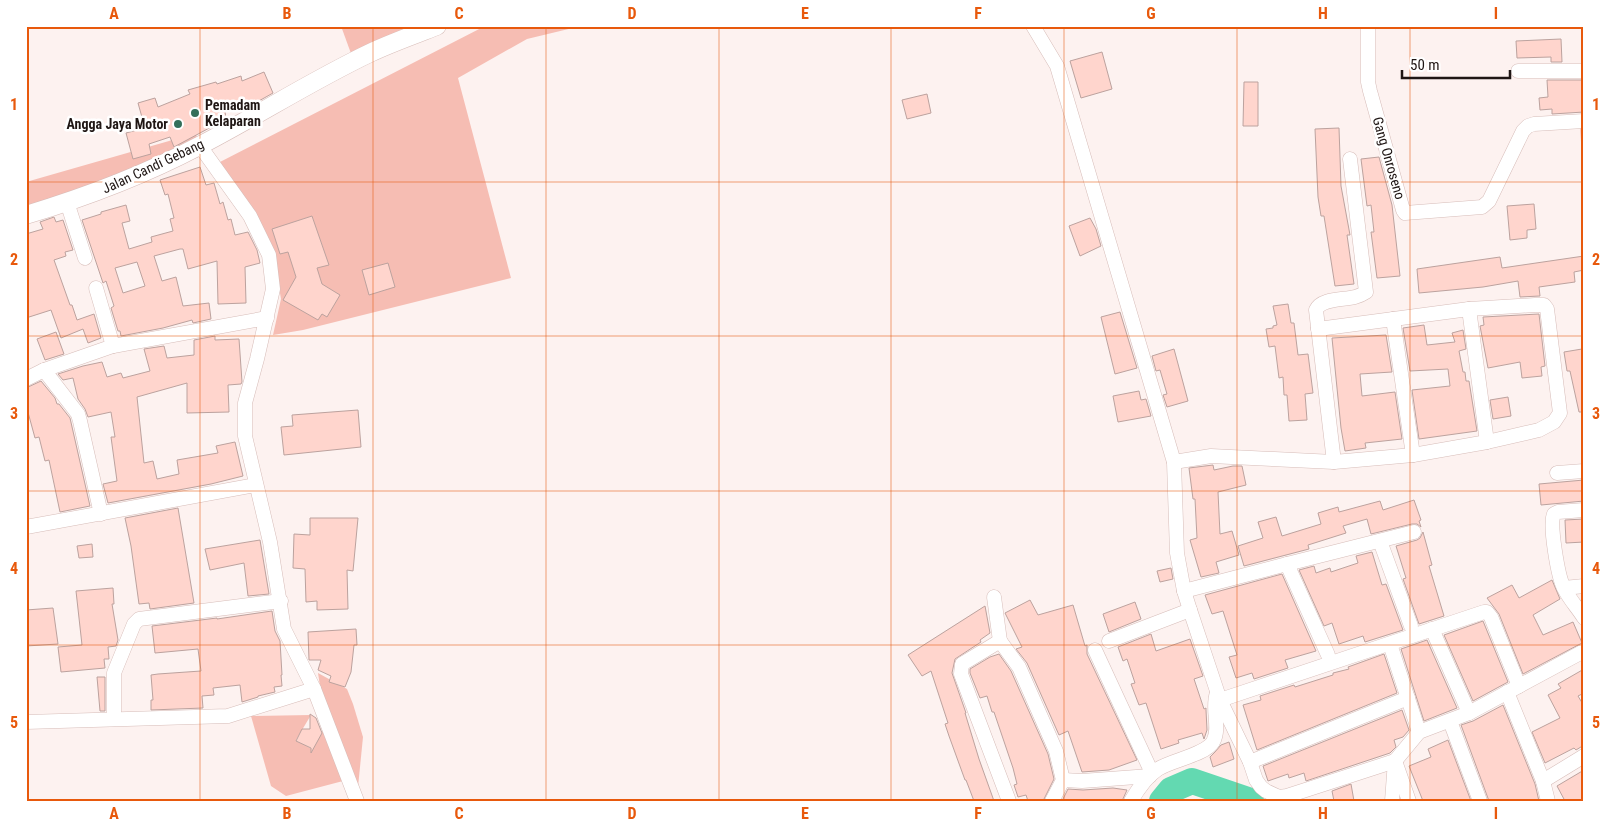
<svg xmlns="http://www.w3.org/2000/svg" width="1610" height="827" font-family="'Roboto Condensed',sans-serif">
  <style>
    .green { fill: #f6bdb3 }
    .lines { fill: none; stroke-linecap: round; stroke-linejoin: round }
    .river { stroke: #63d9b1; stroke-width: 26 }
    .building { fill: #ffd5cd; stroke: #bca29e; fill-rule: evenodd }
    .minor-casing { stroke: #d7bdb9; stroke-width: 15 }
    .major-casing { stroke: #d7bdb9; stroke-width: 19 }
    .minor { stroke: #fff; stroke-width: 14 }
    .major { stroke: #fff; stroke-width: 18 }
    .grid { fill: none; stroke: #e8590c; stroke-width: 1; stroke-opacity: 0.55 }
    .poi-dot { fill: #336f5a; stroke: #fff; stroke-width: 2 }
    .labels { text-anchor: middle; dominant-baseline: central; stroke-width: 5; stroke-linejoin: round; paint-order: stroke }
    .poi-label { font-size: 14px; font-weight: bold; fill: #1f1614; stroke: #fff; text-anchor: start }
    .street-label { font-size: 14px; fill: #1f1614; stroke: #fff }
    .neatline { fill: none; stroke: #e8590c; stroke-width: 2 }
    .grid-label { font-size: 16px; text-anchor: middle; font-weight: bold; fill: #e8590c }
  </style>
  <rect width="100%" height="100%" fill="#fdf2f0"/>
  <g class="green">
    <polygon points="341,26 410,26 353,59"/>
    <polygon points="485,26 581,26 527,39 458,78 511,278 303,330 273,335 281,299 274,257 218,163"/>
    <polygon points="1580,125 1584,125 1584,194"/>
    <polygon points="195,130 201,156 97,199 26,221 26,182 169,141"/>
    <polygon points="318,673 347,689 353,704 363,737 358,787 323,706"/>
    <polygon points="311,715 296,740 312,749 327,724 343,781 286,796 271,786 251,716"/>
  </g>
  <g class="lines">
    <polyline class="river" points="1162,801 1171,790 1192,781 1251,801"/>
  </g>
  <g class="building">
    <polygon points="1561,39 1562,62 1551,62 1551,57 1517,58 1516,41"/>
    <polygon points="1102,52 1112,89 1081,98 1070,61"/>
    <polygon points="264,72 273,93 257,102 256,101 225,111 226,119 174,147 170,137 149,144 151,154 133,159 126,133 145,128 138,103 155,98 158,107 190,94 188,90 216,82 217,84 241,76 242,81"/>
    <polygon points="1547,80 1582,80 1584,112 1552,114 1552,109 1540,110 1539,98 1548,97"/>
    <polygon points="1244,82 1258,82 1258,126 1243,126"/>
    <polygon points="927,94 931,113 907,119 902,100"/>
    <polygon points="1339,128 1341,186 1350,235 1347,235 1354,284 1335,286 1324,216 1321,216 1318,197 1315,129"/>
    <polygon points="1379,157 1392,205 1400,276 1377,278 1371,232 1374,232 1371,205 1367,206 1361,159"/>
    <path d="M200,167L206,185L214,183L220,204L223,202L228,220L231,219L235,235L248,232L257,250L260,263L245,267L246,303L218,304L217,261L188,269L183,249H180L154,256L162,281L176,277L183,306L209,303L211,319L193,323L192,320L163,328L121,336L120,331H118L111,308L114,306L106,281L103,283L82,220L101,214V212L126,205L130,221L122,223L129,249L152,242L151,237L173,231L170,219L174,218L168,194L165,195L160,180ZM137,262L145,286L123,293L115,268Z"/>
    <polygon points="1534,204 1536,229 1527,230 1527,238 1510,240 1507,206"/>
    <polygon points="312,216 329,265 317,268 322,284 340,295 327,317 322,314 318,320 283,300 296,277 288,252 280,254 272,229"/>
    <polygon points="54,217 56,222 63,220 73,250 65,252 66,256 54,260 70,305 72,305 77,320 94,314 101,338 88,343 83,329 61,338 51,310 26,318 26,234 43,229 40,222"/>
    <polygon points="1090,218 1096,229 1101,246 1080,256 1069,226"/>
    <polygon points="1584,256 1584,270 1574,272 1575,282 1539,287 1540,296 1520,297 1518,281 1483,287 1419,293 1417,269 1500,257 1502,268"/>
    <polygon points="388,263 395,287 369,295 362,270"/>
    <polygon points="1288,304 1291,323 1294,323 1298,355 1308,354 1313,393 1305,394 1307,420 1289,421 1287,395 1284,395 1283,377 1279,378 1275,346 1269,347 1266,329 1273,328 1273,326 1277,325 1273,306"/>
    <polygon points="1120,312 1137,368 1115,374 1101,317"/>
    <polygon points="1539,314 1545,366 1541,367 1542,376 1522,378 1520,362 1488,368 1480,326 1484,325 1483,317"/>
    <polygon points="1424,325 1427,345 1455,342 1452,333 1463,330 1466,349 1459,351 1463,372 1465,372 1466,381 1469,381 1477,431 1419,439 1412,390 1450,386 1448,369 1410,371 1403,328"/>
    <polygon points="56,332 64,354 45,360 37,339"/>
    <polygon points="1386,335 1392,372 1360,374 1362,396 1395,392 1402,439 1365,443 1366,448 1345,451 1341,428 1332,338"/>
    <polygon points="215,336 215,340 239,339 242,382 241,384 228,385 229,412 187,413 187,383 137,397 144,463 153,461 157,479 179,474 177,460 218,453 216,446 235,442 243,476 211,484 108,503 103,484 117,481 111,437 115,437 111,412 88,417 85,409 78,399 73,378 63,380 58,374 83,366 102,362 107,377 121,373 123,378 150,371 144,349 164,346 167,358 194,355 194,340"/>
    <polygon points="1174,349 1188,401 1167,407 1163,395 1167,394 1160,370 1156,371 1152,356"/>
    <polygon points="1582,349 1584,357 1584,412 1579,412 1570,371 1567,371 1564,352"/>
    <polygon points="41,381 55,398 57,404 59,404 70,418 90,506 60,512 49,460 45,461 39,437 35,438 26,405 26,388"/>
    <polygon points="1139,391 1141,400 1146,399 1151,416 1118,422 1113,396"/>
    <polygon points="1508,397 1511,416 1493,419 1490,400"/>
    <polygon points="358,410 361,447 284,455 281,427 293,426 292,415"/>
    <polygon points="1213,465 1214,470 1233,466 1242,466 1246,485 1218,492 1220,534 1232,531 1239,555 1216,562 1219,573 1201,577 1190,540 1197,538 1195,499 1193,499 1189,468"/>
    <polygon points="1584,480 1584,501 1541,505 1539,484"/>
    <polygon points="1414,500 1421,520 1419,521 1421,527 1417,524 1412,524 1371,534 1367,519 1343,526 1346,533 1308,545 1309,549 1244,566 1238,546 1263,538 1258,522 1276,517 1282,536 1321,524 1318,513 1338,507 1339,512 1380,501 1383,510"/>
    <polygon points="178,508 194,603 150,609 149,603 139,604 131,546 125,518"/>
    <polygon points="310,518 358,518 353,571 347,570 348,609 317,610 317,601 306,602 305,569 293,568 294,534 310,535"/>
    <polygon points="1584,519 1584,542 1566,543 1565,520"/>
    <polygon points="1423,532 1432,565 1429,566 1444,616 1419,624 1403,579 1406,578 1396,546 1417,540 1420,538"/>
    <polygon points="260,540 269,594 248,596 244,563 210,570 205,549"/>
    <polygon points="92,544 93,557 79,558 77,546"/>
    <polygon points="1372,552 1382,585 1386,584 1403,630 1365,642 1363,636 1339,644 1332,623 1324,626 1299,570 1314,566 1316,573 1330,568 1331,572 1358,563 1356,556"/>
    <polygon points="1171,568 1173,579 1160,582 1157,571"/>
    <polygon points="1282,574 1316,651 1285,660 1288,668 1254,679 1252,673 1236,678 1229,657 1237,655 1223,611 1212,614 1205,595"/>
    <polygon points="1552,580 1560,599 1533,615 1543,635 1573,622 1582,643 1523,674 1499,614 1487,598 1512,585 1519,598"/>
    <polygon points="113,588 114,604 112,604 118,640 116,646 108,647 109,659 104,659 105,668 61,672 58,647 82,645 76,591"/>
    <polygon points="1030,600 1038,615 1073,605 1085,646 1087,645 1087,654 1137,760 1109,770 1082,772 1068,731 1059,735 1027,663 1016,649 1022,647 1005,613"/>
    <polygon points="1135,602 1141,619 1109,632 1103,614"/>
    <polygon points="985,606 990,633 980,640 981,642 955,659 952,673 966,713 965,713 979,759 994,801 974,801 966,780 965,780 949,736 945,724 948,723 931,671 922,676 908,655"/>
    <polygon points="53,608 58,644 26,646 26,610"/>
    <polygon points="272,611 275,631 280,641 282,675 281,675 282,686 274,687 275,692 258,696 258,697 242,702 240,685 213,688 214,695 202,696 203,708 151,710 151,700 153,700 151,675 158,674 201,671 198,649 155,653 152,626 217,618 217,619"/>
    <polygon points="1483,621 1508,682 1473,701 1444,635"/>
    <polygon points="356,629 357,645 354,645 351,672 345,687 329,682 331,676 318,670 321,660 309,660 308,632"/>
    <polygon points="1151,634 1156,651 1190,639 1203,676 1194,679 1204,709 1206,708 1206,710 1207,730 1204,739 1202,733 1178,740 1179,743 1161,749 1146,703 1139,705 1131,684 1135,683 1127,659 1123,661 1118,647"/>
    <polygon points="1427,640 1457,708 1424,721 1401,649"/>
    <polygon points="999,654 1011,671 1048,754 1054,779 1043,801 1028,801 1026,795 1018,797 1014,785 1017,784 1013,768 994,712 992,712 987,696 980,698 970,673 970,669 990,657"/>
    <polygon points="1384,654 1397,693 1257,750 1243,705 1261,700 1260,696 1294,685 1295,687 1333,675 1333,673 1349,669 1348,667"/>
    <polygon points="1584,669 1584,693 1578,696 1584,706 1584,745 1576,750 1574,748 1545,763 1532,732 1560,718 1548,695 1561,688 1558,684"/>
    <polygon points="97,677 105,677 105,711 100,711"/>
    <polygon points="1503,705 1535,784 1539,801 1489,801 1461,725 1473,721"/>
    <polygon points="1402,710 1409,730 1403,737 1394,740 1396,747 1390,753 1306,781 1304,773 1289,778 1288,774 1268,781 1263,766"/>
    <polygon points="310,714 316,718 322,733 311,753 311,748 296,741 302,729 310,729"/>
    <polygon points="1448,740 1471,801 1423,801 1409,766 1431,757 1428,749"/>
    <polygon points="1229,742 1234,759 1213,767 1210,757 1215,752 1221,745"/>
    <polygon points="1584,770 1584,801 1565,801 1557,786"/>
    <polygon points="1351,784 1354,801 1334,801 1332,791"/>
    <polygon points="1113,788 1127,790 1122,801 1062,801 1068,789 1083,790"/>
  </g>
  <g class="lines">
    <g class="minor-casing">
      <g id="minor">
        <polyline points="1033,26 1057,66 1174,462 1177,553 1184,591 1190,610 1220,700 1250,762 1256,780 1261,787 1266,791 1279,797 1287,796 1395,761 1409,801"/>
        <polyline points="1368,26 1368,82 1370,91 1403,210 1405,213 1482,207 1489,201 1523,131 1528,126 1534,124 1584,121"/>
        <polyline points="1518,71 1584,71"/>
        <polyline points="200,146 250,216 269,255 273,289 257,359 245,403 245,436 270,542 284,629 314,689 357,801"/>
        <polyline points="67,202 85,258"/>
        <polyline points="96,288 113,346"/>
        <polyline points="1469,309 1487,442"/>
        <polyline points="1393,319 1413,455"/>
        <polyline points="44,370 78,414 80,421 101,514"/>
        <polyline points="26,379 44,370 113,346 267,318"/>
        <polyline points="1174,462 1211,456 1334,462 1413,455 1487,442 1539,430 1554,422 1560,413 1547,309 1544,305 1535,305 1469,309 1318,329"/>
        <path d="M1334,462L1316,310C1321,298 1343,300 1355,297C1359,296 1363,294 1366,292L1350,159"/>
        <polyline points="1557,473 1584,471"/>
        <path d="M1584,510L1558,512L1554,514C1549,524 1558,577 1564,588C1569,599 1578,608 1584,618"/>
        <polyline points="26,527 256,485"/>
        <polyline points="1380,541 1411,626"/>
        <polyline points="1564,588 1584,586"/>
        <polyline points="1184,591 1287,564"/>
        <polyline points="994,597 1000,641"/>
        <polyline points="1432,629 1469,713"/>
        <polyline points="1109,641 1190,610"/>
        <polyline points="1390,644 1419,732"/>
        <polyline points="1095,650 1152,773"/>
        <polyline points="1328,655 1287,564 1414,532"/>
        <polyline points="1507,692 1543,781 1548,801"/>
        <polyline points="1220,700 1484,612 1487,612 1491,617 1519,686"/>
        <polyline points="114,719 114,673 134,624 139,619 281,601"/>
        <polyline points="1450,721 1480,801"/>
        <polyline points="26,722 228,716 314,689"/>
        <polyline points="1250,762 1408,698"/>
        <polyline points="1063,780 1082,781 1150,776"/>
        <polyline points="1543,781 1584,756"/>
        <polyline points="1009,801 961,674 962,664 1000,641 1019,667 1056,751 1063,780 1052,801"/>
        <path d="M1131,801C1138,789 1147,776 1158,769C1172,760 1205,755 1213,742C1221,727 1211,709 1217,693"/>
        <polyline points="1392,801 1395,761 1419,732 1469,713 1584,651"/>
      </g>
    </g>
    <g class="major-casing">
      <path id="major" d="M26,215C86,197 144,175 199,146C257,116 311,81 370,53C391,43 414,35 437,26"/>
    </g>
    <use href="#minor" class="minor"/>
    <use href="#major" class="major"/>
  </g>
  <path class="grid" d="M200,26V801M373,26V801M546,26V801M719,26V801M891,26V801M1064,26V801M1237,26V801M1410,26V801M26,182H1584M26,336H1584M26,491H1584M26,645H1584"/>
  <g class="poi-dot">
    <circle cx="195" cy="113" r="5"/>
    <circle cx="178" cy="124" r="5"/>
  </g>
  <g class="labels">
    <g class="poi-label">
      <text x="205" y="105">Pemadam<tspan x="205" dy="16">Kelaparan</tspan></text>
      <text x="168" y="124" text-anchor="end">Angga Jaya Motor</text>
    </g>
    <g class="street-label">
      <text transform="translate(1389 158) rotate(74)">Gang Onroseno</text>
      <text transform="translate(153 166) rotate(-25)">Jalan Candi Gebang</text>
    </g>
  </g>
  <rect width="1610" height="827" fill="none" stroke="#ffffff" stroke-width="55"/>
  <path d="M1402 70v8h108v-8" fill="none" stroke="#1f1614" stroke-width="2.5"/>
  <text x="1410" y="70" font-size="15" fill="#1f1614" stroke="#ffffff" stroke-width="4" paint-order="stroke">50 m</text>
  <rect x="28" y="28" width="1554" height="772" class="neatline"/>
  <g class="grid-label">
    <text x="114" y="19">A</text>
    <text x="287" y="19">B</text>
    <text x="459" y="19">C</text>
    <text x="632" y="19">D</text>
    <text x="805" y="19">E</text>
    <text x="978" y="19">F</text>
    <text x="1151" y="19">G</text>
    <text x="1323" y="19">H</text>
    <text x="1496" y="19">I</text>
    <text x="14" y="110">1</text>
    <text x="1596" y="110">1</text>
    <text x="14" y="265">2</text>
    <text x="1596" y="265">2</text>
    <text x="14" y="419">3</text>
    <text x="1596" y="419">3</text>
    <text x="14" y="574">4</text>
    <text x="1596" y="574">4</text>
    <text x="14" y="728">5</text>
    <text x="1596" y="728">5</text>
    <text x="114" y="819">A</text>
    <text x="287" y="819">B</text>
    <text x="459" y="819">C</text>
    <text x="632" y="819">D</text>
    <text x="805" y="819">E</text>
    <text x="978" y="819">F</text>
    <text x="1151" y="819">G</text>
    <text x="1323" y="819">H</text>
    <text x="1496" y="819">I</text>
  </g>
</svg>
